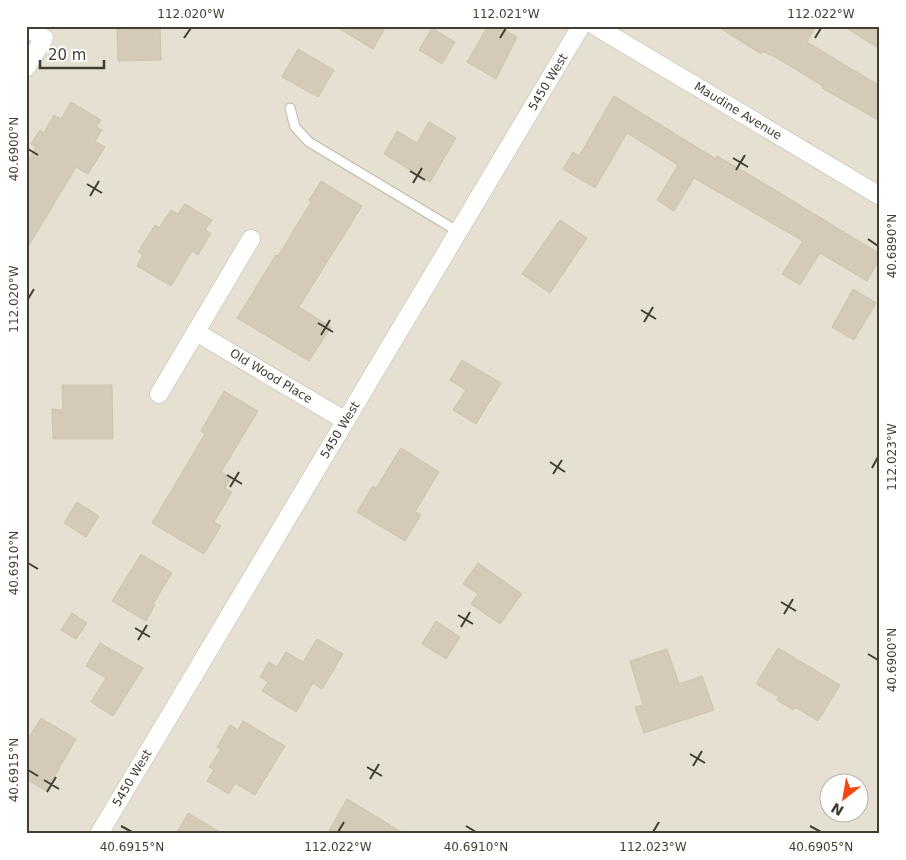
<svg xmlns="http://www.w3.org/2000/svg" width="906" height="860" font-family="'DejaVu Sans',sans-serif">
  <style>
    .residential { fill: #e5e0d1; fill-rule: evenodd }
    .building { fill: #d3cab8; stroke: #cdc3ac }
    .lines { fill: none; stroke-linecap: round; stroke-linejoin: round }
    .service-casing { stroke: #bfb9a8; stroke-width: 11 }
    .minor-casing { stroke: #bfb9a8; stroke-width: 19 }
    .service { stroke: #fff; stroke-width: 9 }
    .minor { stroke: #fff; stroke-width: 18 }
    .ticks { fill: none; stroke: #433e33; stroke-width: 2 }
    .labels { text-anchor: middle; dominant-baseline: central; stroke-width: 4; stroke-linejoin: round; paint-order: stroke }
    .street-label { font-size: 12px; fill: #433e33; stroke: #fff }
    .neatline { fill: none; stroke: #433e33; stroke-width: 2 }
    .ticks-label { font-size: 12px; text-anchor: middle; fill: #433e33 }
  </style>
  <rect width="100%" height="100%" fill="#f1eee3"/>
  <path class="residential" d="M26,26H880V834H26ZM828,782H858V812H828Z"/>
  <g class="building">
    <polygon points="123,26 160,26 161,60 118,61 117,28"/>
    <polygon points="335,26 386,26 373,49"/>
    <polygon points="488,26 498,26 517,37 496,79 467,62"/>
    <polygon points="717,26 816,26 807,42 880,86 880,121 822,88 823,86 777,58 762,51 761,54"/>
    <polygon points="843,26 880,26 880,49"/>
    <polygon points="432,28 455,42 442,64 419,50"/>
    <polygon points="298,49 334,70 318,97 282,77"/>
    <polygon points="614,96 716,159 717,156 760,181 880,254 880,258 867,281 820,253 800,285 782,274 803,241 694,178 674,211 657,200 678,165 627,133 595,188 563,169 573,152 579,156"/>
    <polygon points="71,102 101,120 96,127 102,130 95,141 105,147 88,174 76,167 26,250 26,164 36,147 31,144 40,130 44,133 54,115 61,119"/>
    <polygon points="429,122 456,138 430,182 384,154 397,131 417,143"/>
    <polygon points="321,181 362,206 299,307 331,327 309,361 237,318 276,255 278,256 311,202 309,200"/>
    <polygon points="185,204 212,220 205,230 211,233 198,255 192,251 171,286 137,266 143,255 138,252 155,225 159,228 171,210 178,214"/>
    <polygon points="560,220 587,238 550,293 522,274"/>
    <polygon points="853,289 876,303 854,340 832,327"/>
    <polygon points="462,360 501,383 476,424 453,410 466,390 450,380"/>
    <polygon points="62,385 112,385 113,439 53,439 52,409 63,410"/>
    <polygon points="224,391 258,411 221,472 231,478 225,488 232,492 214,522 221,526 204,554 152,523 205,434 201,431"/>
    <polygon points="401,448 439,472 415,512 421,515 405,541 357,512 373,486 376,488"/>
    <polygon points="77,502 99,516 86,537 64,523"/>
    <polygon points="141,554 172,573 153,604 155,605 146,621 112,601"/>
    <polygon points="478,563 522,594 500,624 471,604 478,594 463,584"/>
    <polygon points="72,613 87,623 76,639 61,630"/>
    <polygon points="436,621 460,637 446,659 422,644"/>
    <polygon points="317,639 343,654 322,689 313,683 296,712 262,691 268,682 260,677 269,662 277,667 286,652 303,662"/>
    <polygon points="100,643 143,668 113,716 91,702 106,678 86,666"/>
    <polygon points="778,648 840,685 818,721 795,707 793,710 777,700 779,697 756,684"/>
    <polygon points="667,649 679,684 702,676 714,710 644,733 635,707 643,705 630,661"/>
    <polygon points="41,718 76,739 46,791 26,779 26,742"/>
    <polygon points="243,721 285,746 255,795 235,783 229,794 207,781 214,770 209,767 221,749 217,747 230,725 238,730"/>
    <polygon points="347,799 405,834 327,834"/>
    <polygon points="188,813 223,834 176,834"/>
  </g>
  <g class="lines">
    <g class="service-casing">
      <polyline id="service" points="290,108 295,127 309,142 459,232"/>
    </g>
    <g class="minor-casing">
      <g id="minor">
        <polyline points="595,26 880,196"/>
        <polyline points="26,28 44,38 26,68"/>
        <polyline points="196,332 346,421"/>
        <polyline points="159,394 251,239"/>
        <polyline points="99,834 581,26"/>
      </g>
    </g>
    <use href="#service" class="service"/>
    <use href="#minor" class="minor"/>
  </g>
  <path class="ticks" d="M184,38L191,28M500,38L506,28M815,38L821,28M28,149L38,155M733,158L748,167M736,170L745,155M410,171L425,180M413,183L422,168M87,184L102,193M90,196L99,181M868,239L878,246M28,299L34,289M641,310L656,319M644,322L653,307M318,323L333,332M321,335L330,320M550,462L565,472M872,468L878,457M553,474L562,460M227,475L242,484M230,487L239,472M28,563L38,569M781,602L796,611M784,614L793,599M458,615L473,624M461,627L470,612M135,628L150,637M138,640L147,625M868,654L878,660M690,754L705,763M693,766L702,751M367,767L382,776M28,770L38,776M370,779L379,764M44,780L59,789M47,792L56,777M121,826L132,832M466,826L476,832M810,826L821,832M338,832L344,822M653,832L659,822"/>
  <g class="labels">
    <g class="street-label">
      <text transform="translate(548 82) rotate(-59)">5450 West</text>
      <text transform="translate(738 111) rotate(31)">Maudine Avenue</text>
      <text transform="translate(271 376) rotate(31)">Old Wood Place</text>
      <text transform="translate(340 430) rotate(-59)">5450 West</text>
      <text transform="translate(132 778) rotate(-59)">5450 West</text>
    </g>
  </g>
  <rect width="906" height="860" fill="none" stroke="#ffffff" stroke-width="55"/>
  <g transform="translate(844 798) rotate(211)"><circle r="24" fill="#ffffff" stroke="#b4b2ad"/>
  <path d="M0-4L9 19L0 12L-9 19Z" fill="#f94712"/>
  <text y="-8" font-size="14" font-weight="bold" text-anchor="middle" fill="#433e33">N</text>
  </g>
  <path d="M40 60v8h64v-8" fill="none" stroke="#433e33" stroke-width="2.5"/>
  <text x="48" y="60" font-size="15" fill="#433e33" stroke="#ffffff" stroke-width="4" paint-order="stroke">20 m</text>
  <rect x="28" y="28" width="850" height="804" class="neatline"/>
  <g class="ticks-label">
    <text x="191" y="18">112.020°W</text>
    <text x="506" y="18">112.021°W</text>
    <text x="821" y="18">112.022°W</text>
    <text transform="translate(14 149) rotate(-90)" y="4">40.6900°N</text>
    <text transform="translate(892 246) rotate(-90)" y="4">40.6890°N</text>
    <text transform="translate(14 299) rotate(-90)" y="4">112.020°W</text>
    <text transform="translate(892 457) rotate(-90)" y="4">112.023°W</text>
    <text transform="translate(14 563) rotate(-90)" y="4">40.6910°N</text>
    <text transform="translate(892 660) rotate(-90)" y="4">40.6900°N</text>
    <text transform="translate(14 770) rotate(-90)" y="4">40.6915°N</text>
    <text x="132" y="851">40.6915°N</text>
    <text x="338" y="851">112.022°W</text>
    <text x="476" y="851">40.6910°N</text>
    <text x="653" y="851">112.023°W</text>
    <text x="821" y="851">40.6905°N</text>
  </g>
</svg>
